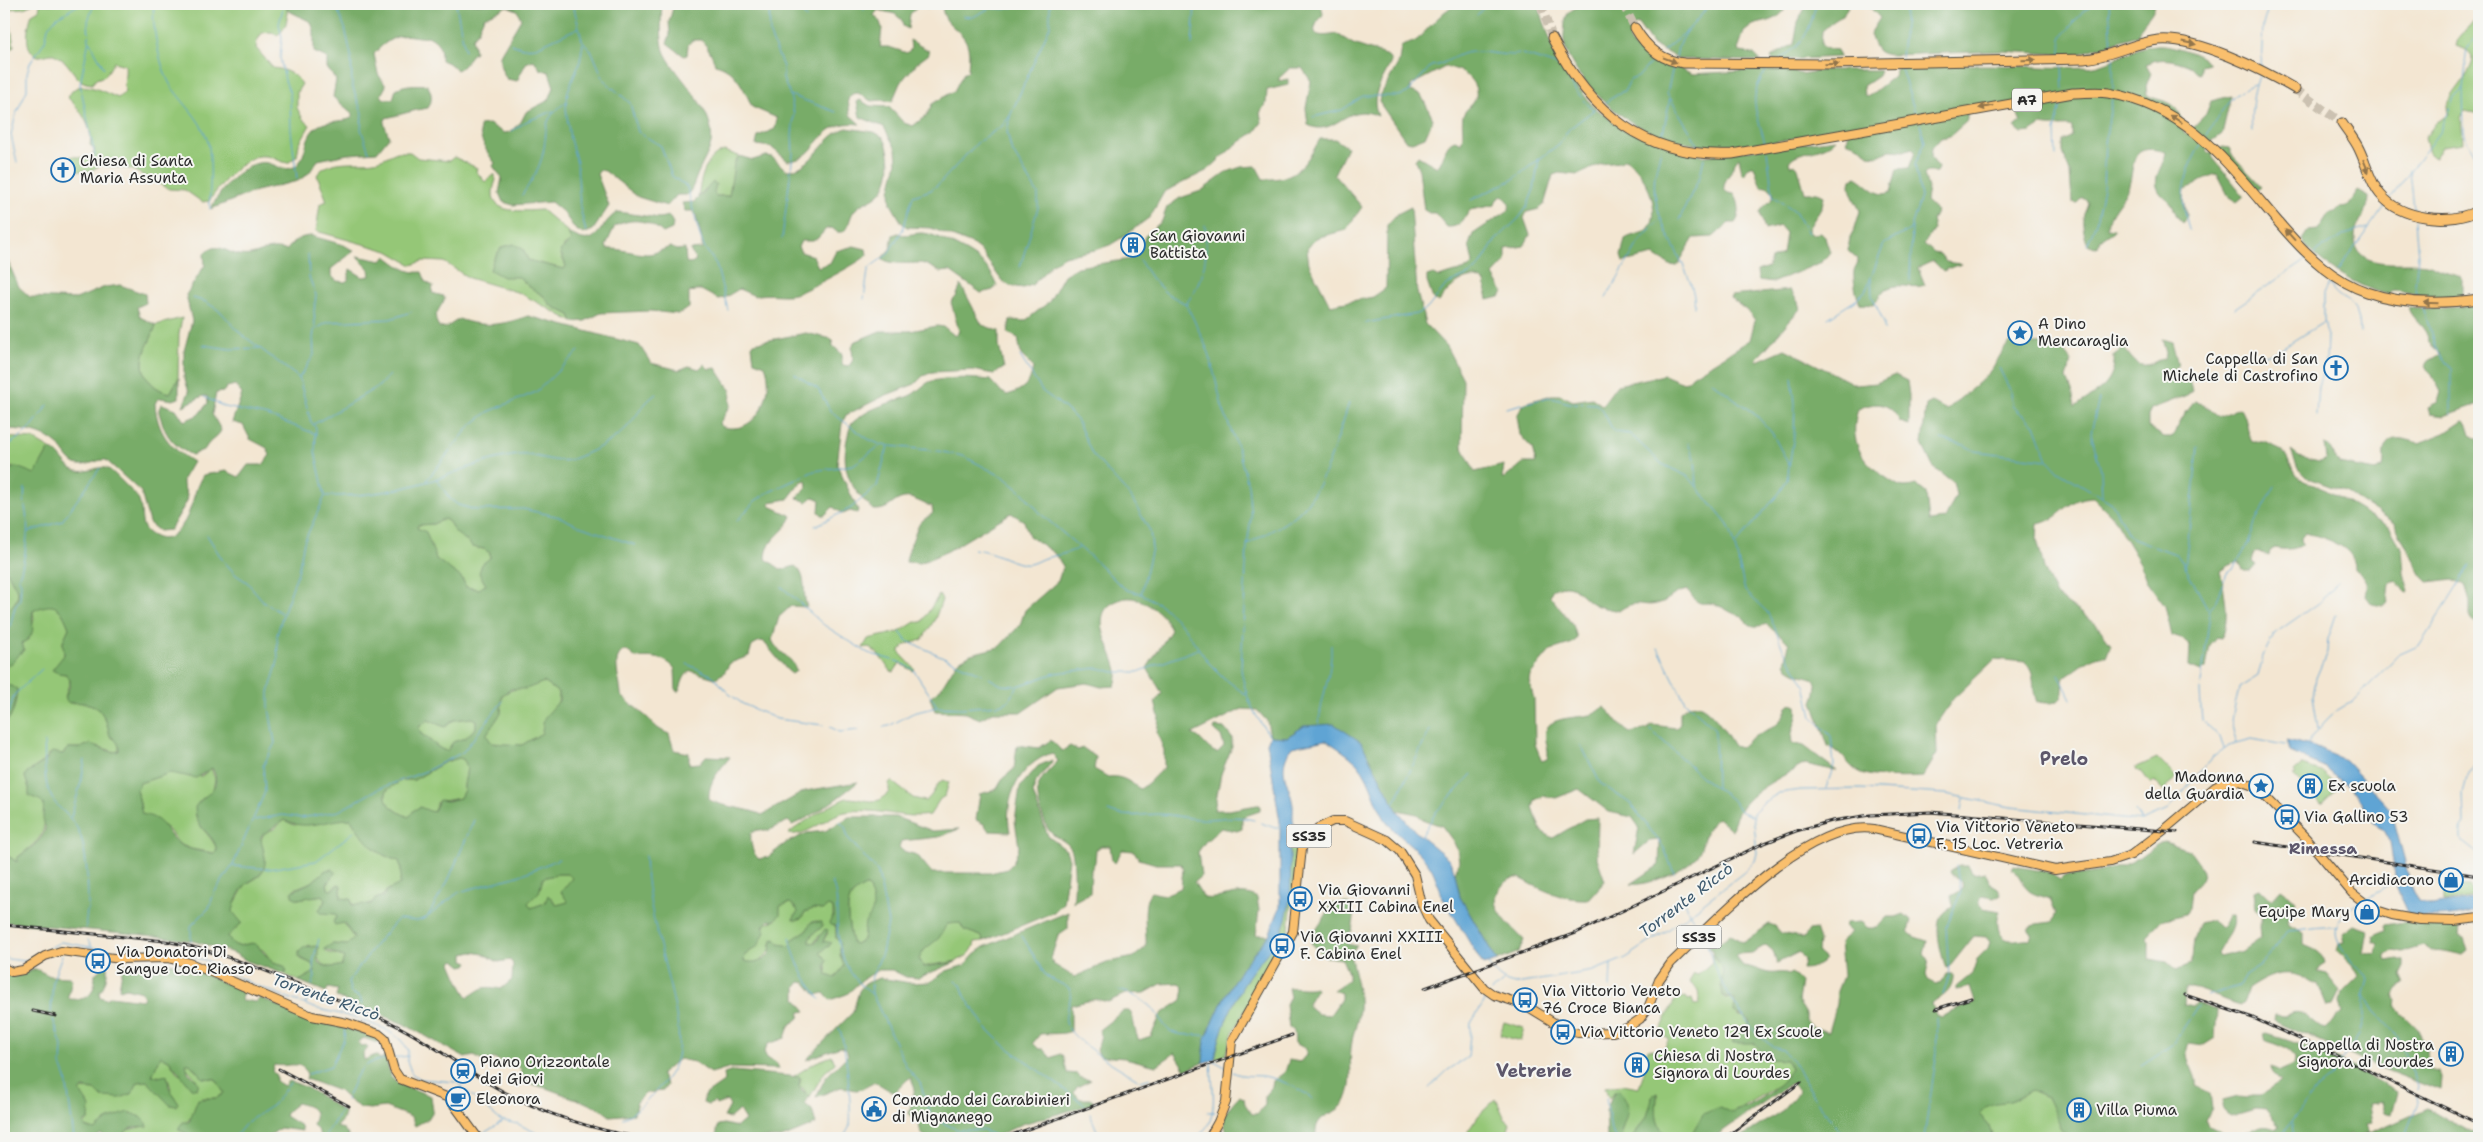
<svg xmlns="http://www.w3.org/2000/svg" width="2483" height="1142" font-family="'Shantell Sans',sans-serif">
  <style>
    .green { fill: #95c777; stroke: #607951 }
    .forest { fill: #78ac68; stroke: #526c4a; fill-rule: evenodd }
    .water { fill: #5ea4d4; stroke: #446880 }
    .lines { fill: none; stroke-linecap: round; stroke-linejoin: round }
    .stream { stroke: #5ea4d4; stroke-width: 1 }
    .highway-tunnel { stroke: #cbc1b1; stroke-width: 9; stroke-dasharray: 9 4.5; stroke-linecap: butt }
    .major-casing { stroke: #494744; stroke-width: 10 }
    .highway-casing { stroke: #494744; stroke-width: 11 }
    .major { stroke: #f9bf6d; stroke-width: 8 }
    .highway { stroke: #f9bf6d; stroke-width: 9 }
    .rail-casing { stroke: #2b2b2b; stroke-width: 3 }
    .rail { stroke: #f6f6f2; stroke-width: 1; stroke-dasharray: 4; stroke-linecap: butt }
    .oneway { fill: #92754c }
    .labels { text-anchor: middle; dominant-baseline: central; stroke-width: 4; stroke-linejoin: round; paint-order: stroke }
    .shield { fill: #f6f6f2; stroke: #686867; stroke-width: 1 }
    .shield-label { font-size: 14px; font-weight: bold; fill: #2b2b2b }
    .poi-label { font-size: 15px; fill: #2b2b2b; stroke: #f6f6f2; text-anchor: start }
    .neighbourhood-label { font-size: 16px; font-weight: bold; fill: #5d576b; stroke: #f6f6f2 }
    .water-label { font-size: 16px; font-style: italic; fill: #3f5b6f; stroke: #f6f6f2 }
    .quarter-label { font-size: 18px; font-weight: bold; fill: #5d576b; stroke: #f6f6f2 }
  </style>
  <rect width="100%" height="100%" fill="#f6f6f2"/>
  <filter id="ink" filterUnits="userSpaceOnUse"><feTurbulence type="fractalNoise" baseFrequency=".02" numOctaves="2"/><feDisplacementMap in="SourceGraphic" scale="10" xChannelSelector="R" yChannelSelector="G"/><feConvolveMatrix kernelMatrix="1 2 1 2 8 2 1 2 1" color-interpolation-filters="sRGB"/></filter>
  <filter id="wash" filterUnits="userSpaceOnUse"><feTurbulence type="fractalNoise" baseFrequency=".0096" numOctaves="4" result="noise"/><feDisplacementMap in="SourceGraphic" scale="20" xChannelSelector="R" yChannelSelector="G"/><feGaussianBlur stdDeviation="1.12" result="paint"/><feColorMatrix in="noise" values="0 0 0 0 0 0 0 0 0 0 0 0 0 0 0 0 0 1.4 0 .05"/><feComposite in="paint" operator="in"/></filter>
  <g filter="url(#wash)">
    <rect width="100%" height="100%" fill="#f3e6d2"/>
    <g class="green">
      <polygon points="4,4 33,4 24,8 8,9 14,46 8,53 4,52"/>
      <path d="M40,4H287C287,15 289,28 277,35L271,32L262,33L257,41L256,48L273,68C285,69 295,74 302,84L297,92V108L303,119L310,125L299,144L297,156L288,163C279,162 273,156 265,156C244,153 220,186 209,201L202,202L185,190L169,189L131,169L101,165L90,171H76L66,164L72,156L88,159L93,155L95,149L90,145C94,128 80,109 68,98C76,75 103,92 118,98L125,92C123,83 126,75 125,65L114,62L105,76L96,79L92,84C77,83 76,74 67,64C64,60 58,57 54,54C49,53 42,57 38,56C22,51 28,25 32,14L39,10Z"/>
      <path d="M2477,17H2479V114L2465,111L2461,117L2463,143L2442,146L2435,158L2429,153L2425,138L2437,121L2449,114C2448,111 2447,109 2447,106C2447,94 2483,64 2470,52C2467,49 2460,48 2456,46L2458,39Z"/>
      <path d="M724,151L739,156L735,161L729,196H716L706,188L698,197C701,179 704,158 724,151Z"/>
      <path d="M397,152H410L418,158L449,161L454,157L477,168L476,171L485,182L494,174L496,180C482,216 520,211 542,210L568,232L571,241L564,246L561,255L566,266L564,269C552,266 541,264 528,260L523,249L502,247L493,260C503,280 501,273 519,277L528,286L545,297L550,305L570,315L573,322L520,293L469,278L444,262L423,261L412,265L388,251L316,231L320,204L327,201L317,175C329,157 356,164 374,161C382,160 389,155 397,152Z"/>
      <path d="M182,318L179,334L178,379L170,393C153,390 139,374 144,355C147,344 153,336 156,325Z"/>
      <polygon points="4,437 33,439 52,450 48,451 35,475 13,467 4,471"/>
      <path d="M444,519C452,522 450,527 455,532C461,537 467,539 472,547L484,549L490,553V558L480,575L486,585L478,589L466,587L462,578L438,562L417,528L418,525L433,524Z"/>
      <path d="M4,570L8,572C10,579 17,588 18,594C18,598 6,619 4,623Z"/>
      <polygon points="939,595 942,600 935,619 922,640 907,644 900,650 900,653 915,669 913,671 900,663 894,672 891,671 877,653 869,647 863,648 868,639 899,632 915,622 922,622"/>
      <path d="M47,604C61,606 64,616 69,628L63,641L64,655L58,673L66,674L70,680L65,697L69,703C97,700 105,711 110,736C116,740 120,743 119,751L116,752L90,744L80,748H68L63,754H49C43,766 30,767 25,777L29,788L45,805C45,837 43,837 17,858V862L4,853V724C14,716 16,702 17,690L4,685C4,663 7,663 24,650L22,643L29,639L34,619L33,611Z"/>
      <path d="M544,682L559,693C559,713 544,711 542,733L522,745L492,744L486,735L501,713L502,695C514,687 529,687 544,682Z"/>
      <path d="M472,718L476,720V728L465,738L453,742L447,751C438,750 429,738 421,734L419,727L428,720L445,727L454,720Z"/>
      <path d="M459,758L463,759C471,768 463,779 464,790L460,798L437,802L434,811L409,818C399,812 381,804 387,790L402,780H414L445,762Z"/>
      <polygon points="2157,758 2175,776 2175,780 2163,790 2154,781 2151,784 2141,771 2139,772 2135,768"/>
      <polygon points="2302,765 2321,771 2339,787 2321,804 2293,776 2296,775 2294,772"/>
      <path d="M211,768L215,779L213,790C209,795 201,798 198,803C187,823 214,834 217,851L214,853L191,849L179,844L168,829L142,814L137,789L140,783L170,773L183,774L189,777L202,776Z"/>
      <path d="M943,780L949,782L945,796L940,799L930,815C902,820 873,806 845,812C826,816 809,837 788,834C794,828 840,798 848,798C859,798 868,803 880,800L889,792V783L891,781L913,798L925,801C935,795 934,785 943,780Z"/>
      <path d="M336,819H351C364,839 375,855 399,861L401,867L400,884C396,888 389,888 386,892C373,906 358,910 341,898V886L338,884L331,890L328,889L326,870L312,882L294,889L298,899L323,895L326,900L319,910L336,914L354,938L347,945L332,944L326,952L344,957L342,965C320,972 320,959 309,945L299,951L301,959L312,964L315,972L299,981L284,974L287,972L284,966L273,963L264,951L252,943L238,946L231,943L228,936L234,905L245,885L258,877L265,858L261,840L264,833L274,829L284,820L294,825Z"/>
      <path d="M1296,828L1303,834L1297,853L1289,929L1285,940L1280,943L1279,951L1233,1032L1225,1056L1215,1059C1219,1031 1234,1001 1248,977C1259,960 1274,949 1282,930C1294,900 1290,867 1289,835Z"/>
      <polygon points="558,874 568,874 572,878 567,886 568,902 557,905 551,897 545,903 531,908 528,903 539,892 543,878"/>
      <path d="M865,886H868L874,904L872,916L865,925L863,940L855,944L852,943C850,933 845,908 850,899C852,893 860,889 865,886Z"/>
      <polygon points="2443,886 2470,887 2473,897 2443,902"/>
      <path d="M789,903L792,904L798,911L793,919L796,920L802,918L805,912L813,909L823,910L828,906L833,908V925L836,926V938L840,943V955L844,966L835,978L827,975L825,957L820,953L824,948L830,946L823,941L828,933L819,936L814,943H810L809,940L812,935L822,927L820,922L814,921L807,930L792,940L791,946L771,943L770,951C762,960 757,965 744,961L745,955L758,946L765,924L776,920L780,906Z"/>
      <path d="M953,922L960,923L964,930L981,936L984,941L975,942C970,966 942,961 924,967L919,959L924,950L940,935L944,926Z"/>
      <path d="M1712,953L1723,969L1721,988L1726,998L1735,999L1739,1016L1748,1017L1749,1026L1738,1032L1761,1048L1768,1059L1786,1060L1791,1068L1782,1083L1689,1138H1676C1672,1134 1670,1135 1665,1132C1653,1125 1657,1105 1657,1093L1652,1096C1652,1110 1640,1127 1632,1138H1625L1621,1134L1623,1123L1614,1092L1609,1099L1605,1087L1622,1085L1639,1088L1647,1062L1645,1061L1648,1049L1663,1050L1669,1039L1659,1034L1677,995H1679L1681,998L1686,997L1688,1000L1692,999L1694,1005L1700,1004L1698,990L1689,982L1694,974L1698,975L1712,962Z"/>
      <polygon points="1504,1022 1524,1028 1520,1041 1500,1035"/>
      <path d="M161,1056L169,1060L178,1074L197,1080L185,1066V1063L190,1064L203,1078L216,1079L224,1093L217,1098H201C195,1110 190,1121 179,1130L188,1134L189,1138H175L168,1135L164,1138H122L127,1130L145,1126L131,1112L107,1120L95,1130L83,1126L89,1119L80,1089L95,1090L102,1097C116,1095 131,1099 138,1082L147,1081L159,1093L171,1089L168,1078L152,1075Z"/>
      <polygon points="832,1056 835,1063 824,1073 809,1098 803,1088 799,1087 801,1078 794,1076 816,1062"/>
      <path d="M2031,1090L2047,1097L2067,1137L2071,1138H1993L1989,1125L1980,1114C1993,1097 1997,1105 2013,1100C2019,1097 2025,1093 2031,1090Z"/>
      <polygon points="1496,1099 1505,1119 1510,1123 1506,1138 1469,1138 1468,1131 1479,1115"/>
    </g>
    <g class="forest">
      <path d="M287,4H662C661,15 660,43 665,53C678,80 717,110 711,143C709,153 703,162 699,171C695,179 693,190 687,195H677L667,206L638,197L605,171L600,170L597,174L609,206L593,230L583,234L575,229L563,212L551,202L513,205L503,202L499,193L502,178L493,166L495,163C487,153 478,138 480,125L489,124L504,133L510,132L521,122L526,112L549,100L554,87L549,72L540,69L534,60L526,63L517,81L507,79C502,73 499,64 500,55L521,19L517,10L507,6L484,17L478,31L472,38L475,52C467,57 467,66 457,70L450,64L441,60C441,48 440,42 428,36C421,38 419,37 412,36C397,33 383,43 374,54L378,74L386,86L381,95L384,99H393L396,89C405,84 417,84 427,85C432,91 433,101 428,108C413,110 400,115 386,118L384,123L389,137L377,152L348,154L318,160L309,173L298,181L256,191L211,209C219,191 245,158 268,163C277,165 283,172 294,167C307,161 303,139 315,128C326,119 341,123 352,118V113L333,97L336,80L327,68V58L314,52V31L311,22L287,10Z"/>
      <path d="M674,4H929L928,8L919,6L910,14L908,29L903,26L902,20L895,14L878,10L874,15L880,22L882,28L880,47H889L907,53L911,49L910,40L929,51V54L917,63L900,83L892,102L884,100L871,101L858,93L852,94L848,99L850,115L860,124C816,118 820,160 788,161L771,147L756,145L758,136L775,129L777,118L752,107C745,90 735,68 715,64C712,54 708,47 701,40H692L688,45L687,55L684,56L667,43L670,35L669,22Z"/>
      <path d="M942,4H1321L1323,14C1321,19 1317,21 1316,25C1309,40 1331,35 1337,34L1353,44L1388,56L1391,62C1383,81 1369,95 1378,116C1346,100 1335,139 1308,125L1306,108L1311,81L1302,68H1290L1279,78V81L1288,79V85L1267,90L1266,103L1260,113L1262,122L1255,132L1234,146L1208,170L1164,192L1150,217L1123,237L1110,245L1095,250L1064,256L1052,264L1032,285L1023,288L1010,286L1002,281L980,250L972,244L931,228L907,227L902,223L891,204L890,191L897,162L896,149L884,127L860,117L857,102L860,100L870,106L889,107L904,123L913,126L927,115L932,104L954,91L963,74L968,71C968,64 970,54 968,47C963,27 942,28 942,4Z"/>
      <path d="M1456,4H1538L1554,51L1565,71L1593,106L1624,130L1704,156L1836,139C1823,154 1796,149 1789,162L1790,166L1796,165L1798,168L1805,193H1818L1824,196L1822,206L1808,229L1811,234L1821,233L1825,237L1830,252L1822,262L1774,282L1758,280L1757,271L1768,267L1771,259L1783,254L1786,233L1780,226L1765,230L1760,213C1763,204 1773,203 1774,193L1767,186L1761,187L1754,166H1749L1744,175L1742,173L1739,157C1733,163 1733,169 1729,175C1723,184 1720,193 1734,194C1740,202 1741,216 1735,223H1729L1713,237L1694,238L1677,266L1670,265L1654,255L1623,262L1621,256L1625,239C1632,234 1643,235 1649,228C1663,209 1643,169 1625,159L1620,162L1601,164L1578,175L1559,173L1553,175L1544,205L1539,209L1527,212L1524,218L1530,235L1524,246L1506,249V261L1493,275L1503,292L1500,297L1488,300L1485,282C1467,269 1449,288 1439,302L1433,299L1427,282V276L1433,274L1439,277L1469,268L1473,263L1469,245L1473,234L1509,210C1510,203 1509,200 1502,196L1497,199L1495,205L1470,210C1464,219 1460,228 1447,227L1435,213H1429L1424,210L1419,170L1415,160L1418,156L1437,167C1446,159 1443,143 1455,140L1461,143C1465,134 1461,125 1463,116C1465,109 1472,106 1475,100C1482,82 1459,67 1445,67L1411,85L1410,91L1421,95L1433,119L1425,137L1412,142L1406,141L1379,102L1380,96L1399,62L1401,47C1406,43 1413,44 1418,39C1431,26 1440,13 1456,4Z"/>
      <path d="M1585,4L1613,5L1621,11L1637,4H1784V11C1775,22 1766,21 1753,25L1744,32L1738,49L1740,52L1754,54L1761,61L1679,59L1653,45L1638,24L1630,28L1631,34L1629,39L1634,47L1654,58L1693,74L1782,69L1801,74L1825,70H1876L1880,71L1878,76L1863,86L1864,95L1869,96L1894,76L1897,68C1925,66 1953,64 1981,65C2016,65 2052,69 2087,67C2114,65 2135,43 2163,45C2176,46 2200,54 2209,63L2200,65V74C2194,72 2195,69 2190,66C2176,60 2160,56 2146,64L2151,73L2146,86L2147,95C2157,101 2173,100 2179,112C2183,120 2179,127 2186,134L2206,114L2211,101L2231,96L2222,134L2211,142L2206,150L2209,153L2223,147L2229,148L2233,156L2261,186L2257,189L2219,152L2212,155L2213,158L2244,196L2237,202L2229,197L2217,174C2205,176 2197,186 2185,189L2184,198L2187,216L2182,222C2175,216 2176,212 2172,205C2169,200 2164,198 2161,194C2149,179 2164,167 2166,152C2124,140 2137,171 2127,190C2119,206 2110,210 2107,228L2114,229L2113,231L2100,240L2097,247L2089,246C2085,241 2082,224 2083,218C2084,211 2088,208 2088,201L2083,198L2078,203L2072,202L2070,173L2063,152V141L2072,136V127C2066,124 2053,128 2042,125L2031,132L2022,133L2015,127L2021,122L2017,112L2018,103L1967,109V121L1950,136L1941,138L1932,148L1931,157L1938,168L1936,172H1927L1924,175L1928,188L1926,201L1937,211L1932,220L1934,229L1924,244L1934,253L1940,254L1946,262L1961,264L1943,271L1933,261L1918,268L1925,285C1912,290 1897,281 1885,290C1880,293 1878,300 1873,305L1861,304C1856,299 1853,277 1854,271C1855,266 1858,265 1858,259L1848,250L1850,237L1855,228L1860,211C1856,201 1847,190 1851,179L1856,177C1868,183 1877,199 1891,192L1897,169L1909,168L1915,152L1912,148L1904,151L1890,150L1878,156L1869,155L1859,146L1846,141L1848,138V129C1807,135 1745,150 1705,146C1682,143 1657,136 1636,125C1610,110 1560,66 1564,34C1566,14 1564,12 1585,4Z"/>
      <path d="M1807,4H1849L1843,16C1835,19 1829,25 1822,31L1821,44L1824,48L1837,50L1840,57L1773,60L1771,57L1794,44L1798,22Z"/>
      <path d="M1867,4H2155C2153,17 2140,22 2138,35L2075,55L2001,51L1892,55C1876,54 1875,49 1870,34L1880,18Z"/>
      <path d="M847,128L874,132L883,137C892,151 893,180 880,193C872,201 861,202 854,211C849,218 850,226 843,232H837L832,228L826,229L818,238L813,241H801L798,247L801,252L813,256L818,267L830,263L836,251L854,246L866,249L867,255C863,261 804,292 794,294C782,297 768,292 755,296L739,289L724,298L718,299L701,290L689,292V308L678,314L650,311L601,313L585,321L573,322L570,315L550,305L545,297L528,286L519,277H503L490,270L493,260L502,247L514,244L523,249L528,260C541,264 552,266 564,269L566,266L560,251L571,241L568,232C599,253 597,224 618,212L659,218L669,216L673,223L672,229L663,233C649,220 633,217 615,226L606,245L607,249C620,248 634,254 647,254C655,254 663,249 671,247L676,250L685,249L686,262L691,264L696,261L690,250L702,249C703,237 698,227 696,215L692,211H685L682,203L694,202L713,182L716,184L714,193L716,196H729L734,164L739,156L753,160L766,156L772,157L786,170C813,171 823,134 847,128Z"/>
      <path d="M1320,139H1335L1347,147L1334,174L1362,207L1346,230L1316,238L1307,249L1309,264L1330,305L1373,297L1386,288L1387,225L1397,214L1411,207L1417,292L1425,324L1446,346L1463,379L1462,446L1475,472L1504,465L1502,479H1504L1523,463H1536L1532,448L1520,435L1517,416L1524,403L1552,395H1561L1573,401L1592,398L1602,405L1617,385L1664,375L1681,382L1688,381L1692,376L1750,340L1755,320L1746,310L1730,298L1731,296L1790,290L1798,302L1800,309C1784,325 1773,342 1757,358V361L1785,349L1856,385L1876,383L1895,375L1907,381L1909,395V425L1900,422C1891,403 1878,400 1858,409C1848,442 1861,461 1888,479C1900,487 1902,489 1916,485L1926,493L1929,521L1945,519L1956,495L1953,482L1933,467L1922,444L1926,405L1932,402L1947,410C1961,396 1977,387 1990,371C1999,360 2002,348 2013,340C2019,340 2024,344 2029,344C2048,344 2059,341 2071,361L2067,379L2072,391L2075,407C2097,391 2116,386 2114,355L2124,348C2131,357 2137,369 2150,364C2156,362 2158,359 2165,359L2166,353L2162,339L2172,342L2178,365L2173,369L2174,375L2179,378L2188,377L2192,391L2187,395L2151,409L2148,415V427L2164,437H2172L2185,414L2195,401L2211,409L2218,416C2226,416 2233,408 2241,409C2248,420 2246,431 2252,442H2265L2282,450L2297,476L2304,481L2326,490L2390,528L2402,549L2404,573L2409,592L2407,593L2395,580L2390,583L2388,602L2383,606L2372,604L2366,596C2369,581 2367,578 2355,569C2356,546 2323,537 2305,533L2301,538L2302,545C2294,550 2284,550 2275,548L2270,551L2269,556L2258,551L2254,553L2252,562L2256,565L2251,571H2244L2239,562L2229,565L2220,571C2224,588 2231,622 2221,638L2217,637L2210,645L2206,668L2201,671L2189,666L2190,645L2184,640L2172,636L2165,606L2146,580L2140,563L2112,516L2093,497C2065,498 2064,519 2038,524L2037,539L2044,568L2056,596L2096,624L2111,644L2106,656C2091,654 2075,671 2063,678C2065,702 2059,705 2037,702C2030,685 2038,677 2025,662L1995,659L1953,699L1936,724L1937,754L1923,777C1908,778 1869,779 1857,771C1846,764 1845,754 1828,746L1813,702C1825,671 1805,681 1788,668L1785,663L1789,644C1784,636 1774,633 1767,624C1754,628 1750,627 1742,616C1729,613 1729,610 1719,606C1703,598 1701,612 1688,590C1671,593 1672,599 1660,603C1643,609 1637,597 1619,611C1611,609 1602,608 1595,605C1578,596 1575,578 1552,590L1550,596L1573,625L1577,638L1573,643L1551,650L1530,675L1529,681L1534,699L1535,744L1542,761L1547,759C1551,749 1542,738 1547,728C1553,716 1583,718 1594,714C1597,713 1601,709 1604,707C1614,714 1617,725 1630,733L1647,729L1652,725L1676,728L1680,724V712C1683,710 1687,706 1690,705C1707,699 1727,735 1734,746L1740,748C1744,745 1748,740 1752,738C1769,727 1781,729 1787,707L1792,704L1797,706C1800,719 1789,730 1792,743L1804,746L1837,771L1805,764C1777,780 1738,794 1732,830L1718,818C1700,831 1706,846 1695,858C1684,870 1647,887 1631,884L1659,865L1660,840L1649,841L1634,854L1639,827L1632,817L1609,812L1579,789L1556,798L1544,796L1535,800L1533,808L1541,831L1553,838L1585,819L1598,818L1597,858L1605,881L1589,899C1567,900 1552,894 1533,885C1529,883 1523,879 1519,878C1512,877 1506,881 1502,886C1484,905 1512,927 1524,940L1519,952L1497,961L1460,897L1455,873L1459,861L1457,849L1453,841L1442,826L1424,820L1417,814L1397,810L1361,742L1304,726L1287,737L1270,736L1267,721L1257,710L1242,709L1192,734C1203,738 1206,749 1217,753L1224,746L1221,736L1214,730L1215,727L1224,728L1232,738V747L1221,774L1214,810H1229L1257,805H1260V811L1242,817V829L1237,831L1221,828L1205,842L1198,852L1201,876L1194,882L1204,898C1221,901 1241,887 1257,898L1259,910L1256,935H1269L1243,966L1224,998L1205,1040L1203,1063L1186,1070L1175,1053L1156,1066L1125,1058L1100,1056L1097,1050L1101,1035L1099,1030L1123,1011H1130C1135,1022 1134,1032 1139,1040L1151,1036L1161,1014L1182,1000L1184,988L1179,983L1161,984L1145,993L1125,994L1108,1002L1096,999L1071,1005V1031C1063,1035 1050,1033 1040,1034L1033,1043L1039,1049H1043L1051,1058L1060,1054L1063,1056L1067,1073L1077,1074L1081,1078L1091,1080L1077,1087L1074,1092L1080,1099H1092L1093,1104L1022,1124L993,1138H927L921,1133L919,1124L909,1113L915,1088L911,1078L908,1079L894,1093L875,1082L862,1089L856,1090L841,1087L816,1097L826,1077L848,1055L846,1049L840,1047L806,1060L853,1012L859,991L865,983L880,978L910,983L930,982L946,971L965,965L974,954L984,947L1068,912V929L1058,936L1051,958L1053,964L1074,977L1109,962L1134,957L1146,947C1147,932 1141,902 1151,892L1164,895L1181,888L1183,869L1181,864H1156L1139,859L1134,851L1122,850L1115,863L1112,861L1110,846H1101L1096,850L1095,862L1091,870L1090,893L1073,902C1075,896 1075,855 1071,849C1066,839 1053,838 1048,829C1045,824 1043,816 1041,811C1033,784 1040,780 1058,761L1052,753C1019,764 1003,799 1010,832L989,831L984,824L976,820L980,794L997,789L1002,779L1014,769L1017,745L1039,748L1051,740L1062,751L1070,746L1078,750L1083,748L1096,757L1094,769L1108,777C1122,775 1130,782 1140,789C1150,783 1154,775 1164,768V750L1157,733L1159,717L1155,702L1162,693L1147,668L1171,630C1164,615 1159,611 1145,603C1137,598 1128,596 1119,600C1084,613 1114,650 1117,671C1118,675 1116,682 1115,686L1101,687L1087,683L1058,687L1022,712H993L980,719L966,713L935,711L930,697L941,688L957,662L971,654L999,647L1020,625L1025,610L1058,581L1063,566L1054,553L1029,536L1024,521L1011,513L948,551L920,563L906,562C906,556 917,527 920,523C923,519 929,517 933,513L932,506C923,505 913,496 904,498C892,500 890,511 874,510C845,485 839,462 851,424C871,406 886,405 909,396C917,393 924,383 932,381C950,377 971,378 990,380L1000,391L1007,395C1022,391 1032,383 1033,367L1021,355L1018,338L1008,333L1010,320L1025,321L1049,302L1064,275L1077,267L1131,259L1140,252L1145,236L1162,221L1167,207L1180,198L1201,191L1227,172L1241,167L1256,166L1263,179C1295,181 1306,164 1320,139Z"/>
      <path d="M2358,191L2369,197C2370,211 2353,225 2355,241C2359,272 2404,260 2426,264C2432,265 2438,269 2444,271C2450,273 2457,273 2462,278V295C2452,298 2439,301 2429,299C2420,296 2398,286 2391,290L2390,294C2366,292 2314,263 2302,240L2308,231L2318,230L2329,213L2335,212L2340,207L2348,206Z"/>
      <path d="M898,233C905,237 913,233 921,233C931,233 939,238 948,242C969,253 988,261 997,285L993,290L981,293L950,271L941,272C934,269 926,263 919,263C911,263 887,265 882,258L890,249L893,235Z"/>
      <path d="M312,236L344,245L354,251L331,269V276L337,281L345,282L348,280L350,269L363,277L370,276L369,269L357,256L382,261L386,256C397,264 407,274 422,272L426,282L433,286L432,293L443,296L445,299C439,310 431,317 440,328L447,327L459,319C484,328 503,325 528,316L639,345L651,363L679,370L689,366L699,369L704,364L709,369L716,368L731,391L730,406L719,424C723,428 728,428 734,428C761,427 775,388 765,365L754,361L752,346L754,343L806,333L832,339L833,346L842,354V365L849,366L853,360L852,348L854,342L880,331H910L937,326L944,327L955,336L959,331L951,302L956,297L961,285L982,325L999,331V346L1004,368L994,374L972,370L933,372L923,376L915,384L884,396L846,415L842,424L837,465L858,510L857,513L850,511L843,514L833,507L825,515H822L819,512L820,500L817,498L813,497L807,502L797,498L807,487L806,480L801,482L788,499L770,502L769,505L772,507L792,516C784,535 766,538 766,559L782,570L795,566C808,575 802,594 807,607L791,606L779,617L772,640C777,653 794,657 796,671L792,674L787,670L763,641C753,642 751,647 749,656L730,663L724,673L715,678L691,671C682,676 683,683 679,691H676L675,669C665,656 651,657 636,658L626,650C609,655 621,682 621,695C628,703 636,707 643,714C655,723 652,727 669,734L674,750L689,753V764L700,763L706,756L730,757C720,770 708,781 709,799C715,806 749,808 762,815L805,791L858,782C838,798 816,815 792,825L788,821L770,830H757L751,833C750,841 752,854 759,859L768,857L786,843L807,833L825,831L849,817H895L933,831L959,829L939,837L901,841L899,847L903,851L917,855L932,873H990L1007,869L1013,863L1019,847L1015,821L1020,787L1038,766L1052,760V762L1036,782L1033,793L1048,836L1066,850L1069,859L1063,903L1054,912L984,941L981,936L964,930L960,923L947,924L939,938L924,950L919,959L924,967L956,962L918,978L906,977L892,970H879L863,979L847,994L830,1000L824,993L816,995L806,983L800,982L796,987V999L806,1011L800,1012L799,1018L789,1026L785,1038L768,1044L764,1052L767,1058L777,1064L779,1069L728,1068L711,1073L694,1062L679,1059L661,1074L667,1085L663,1091L646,1093L637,1102L634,1114L610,1116L598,1107L546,1088L523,1082L521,1069L512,1061L503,1064L495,1058L484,1062L474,1056L465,1058L404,1024L336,997L338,990L328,988L326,992L299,981L315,972L312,964L299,957V951L303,947L318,946V962C326,968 333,968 342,965L344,957L324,949L332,944L347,945L354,938L344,923L335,925L333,922L337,917L336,914L320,913L319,910L326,900L323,895L298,899L292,896V891L312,882L326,870L332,869L336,872L327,883L328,889L331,890L339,884L341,886V898L351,899L352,905L371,904L375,899L384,896L386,891L400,884L401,867L399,861C375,854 364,840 351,819C327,819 307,832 284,820L261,836C261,847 268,857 264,868C261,878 250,879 244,887C238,894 234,904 233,912L242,923L228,936C237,954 243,941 256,944L273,963L284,966L287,972L284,974L247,961L234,953L193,941L155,936L4,922V853L17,862V858C26,851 43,841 45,829C46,825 43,822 43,818C44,800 45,802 29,796V788L25,777L26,774L45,761L52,752L63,754L68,748H80L90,744L112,752L119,751C120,744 116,740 110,736C105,711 97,700 69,703C60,697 72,689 70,680L66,674L58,673L52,670L64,655L63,641L69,628C61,607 55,600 33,611C30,624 39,634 22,643L24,650C18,654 15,662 9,665L6,664L4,669V655L7,651C0,642 4,621 9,610C11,605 19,601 18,594C17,587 10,579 8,572L4,570V471L17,467L35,474L48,451L52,450C61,453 66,469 77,471C89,474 100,463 110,470C113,472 136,495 137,497C147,514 133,529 158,538C165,540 170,538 175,533C193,518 191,494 203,475L226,471L239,477L248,465H263L270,455L267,448L250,439L243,425L232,422L242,394L235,385L227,387L223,392L216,393L212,414L221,430C219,437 209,440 205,449L192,455C175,447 166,437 161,419C159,413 157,409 162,404L176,409L184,421L198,415L208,403L207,396H203L183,406L189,392L184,377V351L192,321L186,295L205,265L204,254C217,240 226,253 240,255C253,257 260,251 271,249C275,248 282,250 287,250C293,241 300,236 312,236ZM444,519C452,522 450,527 455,532C461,538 467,539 472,547L484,549L490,553V558L482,564L479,573L486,585L478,589L466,587L462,578L436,559L426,532L417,528L418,525L433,524ZM544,682L559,693V701L544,718L542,733L522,745L492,743L486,735L501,713L502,695L511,689H526ZM472,718L476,720V728L465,738L453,742L447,751C438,750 429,738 421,734L419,727L428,720L445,727L454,720ZM459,758L463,759C471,768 463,779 464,790L460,798L448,801L439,800L434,811L432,812L420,807L414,810L409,817C399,813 381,804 387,790L402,780H414L445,762ZM212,768C224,789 204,794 195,807C196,832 214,832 217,851L214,853C207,853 185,849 179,844C163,831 167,819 142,814L137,789L140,783L170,773L196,778ZM558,874H568L572,878L561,892L568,902L557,905L548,895L545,903L531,908L528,903L539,892L543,878ZM865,886H868C873,900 877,911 865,922L863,940L855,944L852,943C850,933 845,908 850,899C852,893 860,889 865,886ZM789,903L792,904L798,911L793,919L796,920L802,918L805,912L813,909L823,910L828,906L833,908L834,915L829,923L830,925L836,926V938L840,943V955L844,966L835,978L827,975L825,966L827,960L820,953L832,943L823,941L828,930L825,929L816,942L810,943L809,940L812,935L822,927V922H811L807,930L792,940L791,946L779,944L775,939L772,940C771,943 772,945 771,948C770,961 754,964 744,961L745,955L758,946L765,932L763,926L765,924L770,920L773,921L780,915V906ZM472,952L484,954L498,962L510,960L513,964L512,980L501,989C481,985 482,989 468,997C460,986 456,974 451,963L455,960L462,966L467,965L469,962L464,960V954Z"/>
      <path d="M4,253L19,287L30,297L76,299L105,287L120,285L145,294L146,303L137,307L140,317L156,325C153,336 147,344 144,355C139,374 153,390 170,393L179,378V398L173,400L160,398L155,403C157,432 169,447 193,462L183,479V485L187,495L186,503L170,530L159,531L149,523L141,492L106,460C97,459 89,466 79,465C70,464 65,452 59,446C44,432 24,429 4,429Z"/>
      <path d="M2479,306V404L2444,416L2430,414L2428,407L2438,402L2441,392L2432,374L2425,367L2429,361L2441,354L2428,342C2429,327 2411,321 2408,307L2431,309Z"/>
      <path d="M2463,421L2466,422L2470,435L2479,440V628L2470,618V602L2465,585L2452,579L2428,582L2422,576L2394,523L2348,493L2306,477L2298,469L2291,451L2299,457L2319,462L2326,459L2324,444L2329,446L2339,464L2376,471L2383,467C2385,462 2383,456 2384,451C2388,432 2407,440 2419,443L2445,433Z"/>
      <path d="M4,685L12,686L17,689C16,702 13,715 5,724Z"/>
      <path d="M2165,842L2189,850L2204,871L2203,877L2191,890L2189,909L2185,914L2161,920L2146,937L2149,942V959L2167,962L2176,970L2191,964C2194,949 2192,938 2199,923L2211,920L2220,928L2223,927L2228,915H2232C2236,931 2222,940 2217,954L2219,957L2243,951L2260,939L2259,926L2262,917L2256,909L2254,891L2260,889L2271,900L2281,889L2296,900L2293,906L2296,914L2288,919L2289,925L2304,933V945C2312,949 2323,951 2325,963L2320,966L2317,972L2326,974L2340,991L2333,1005L2327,1006L2318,984C2311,984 2310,981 2304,978C2283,968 2266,977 2248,989L2244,1001L2240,1005C2225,1002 2198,986 2185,988L2184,1005L2193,1007L2197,1003L2217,1011L2215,1038L2204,1045L2189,1043C2181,1059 2198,1072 2196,1086L2210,1093L2212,1109L2206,1120L2208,1126L2219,1131L2227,1138H2071L2062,1130L2047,1097L2031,1090C2025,1093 2019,1097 2013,1100C1998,1105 1992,1099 1980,1114L1989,1125L1993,1138H1979L1970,1133L1961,1138H1740L1783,1110L1799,1091L1791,1083L1713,1138H1689L1703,1114L1720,1107L1731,1113C1749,1106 1785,1087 1791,1068L1786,1060L1768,1059L1754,1043H1732L1738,1032L1749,1026L1750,1020L1734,1012L1735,999L1723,996L1721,984L1723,969L1709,947L1710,944L1720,942L1730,934L1742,942L1749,939L1769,924L1775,926L1781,933L1804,938L1809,930L1815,929L1819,941L1818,953L1825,959C1819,966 1811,969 1802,969L1804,960L1799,952L1777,963L1773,951L1766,945L1752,953L1737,954L1735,956L1743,966C1755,967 1758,971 1769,973C1777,974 1781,971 1789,974L1792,973L1801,982L1798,1001L1806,1014V1021L1813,1027L1828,1032L1836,1004L1837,991L1843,976L1840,942L1851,932L1844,926L1845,923L1861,922L1868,928H1877L1887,917H1896L1904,914L1911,920L1908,932L1915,937L1927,941L1924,953L1929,960L1926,975L1928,980L1936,984L1942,982L1946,974H1953C1954,991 1944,995 1932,1004L1936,1015L1941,1017L1975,1002L1970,987L1956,990V987L1972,974L1977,959L1988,948L1990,942L1986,937L1974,936L1951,965L1946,967L1945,965C1941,954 1934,926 1941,917C1944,912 1949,909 1953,906L1951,896L1962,890C1965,882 1957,878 1951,874L1950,871L1959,866H1968L1973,874L1985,872L1990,883L1998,888L2001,894L1994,898L1982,896L1979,904L1983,908L2000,911C1996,920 1996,938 2010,940C2016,941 2023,938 2030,939L2032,934L2028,929L2036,924L2052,922L2056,913L2050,899C2043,896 2032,895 2027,889C2020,881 2022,877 2012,869L2014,866L2048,872L2060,880L2064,876C2085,875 2112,871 2131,862C2142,857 2153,844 2165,842Z"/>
      <path d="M1346,903L1349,904L1354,919L1352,931L1346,934L1344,939L1347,944L1357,946L1350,953C1353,971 1361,993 1359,1010C1358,1023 1352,1035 1351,1048C1349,1066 1354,1082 1346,1100C1338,1118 1313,1110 1316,1138H1232C1217,1121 1226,1110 1239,1096L1244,1098L1245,1104L1252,1114H1257L1265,1105V1095L1272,1087L1273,1081L1285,1072L1289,1060L1300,1062L1306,1055V1049L1295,1043L1294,1031L1289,1027L1286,1005L1290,997L1288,988C1298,986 1305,990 1315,987L1316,990L1308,1003V1006L1318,1014L1330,1015L1341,999V993L1333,990L1348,980V973L1342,959L1326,957L1311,943C1316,924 1325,922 1331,904Z"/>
      <path d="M2404,922L2460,926L2459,936L2464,938L2468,951L2463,955C2453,953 2441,949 2431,951L2423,946L2403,952L2394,950L2386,956V960L2388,961L2398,959L2404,961V967L2400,975L2404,984L2398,987L2394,995L2397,1001L2396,1008L2417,1029L2427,1049L2428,1069L2439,1071L2441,1077L2440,1091L2363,1061L2274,1020L2275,1015L2285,1016C2306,1004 2307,1025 2325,1029L2343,1013L2340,1002L2342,993L2359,976L2353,965L2337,951L2339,944L2345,943L2343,933L2354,925L2368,930L2364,952L2375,954L2378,944L2373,942L2374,935L2386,930L2385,925Z"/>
      <path d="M166,962L188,967L243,991L241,1000L256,1002L260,998L307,1018L374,1036L380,1040L377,1043L364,1038L358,1042L362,1047L366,1045L368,1048L363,1054L364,1060L376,1055L380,1059L386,1056L390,1076L397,1083L431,1096L433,1111L428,1119L415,1126L411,1117L385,1107L370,1109L361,1108L351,1102L339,1091L306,1079L307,1074L302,1066C292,1063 284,1067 274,1065L272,1071L276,1075V1081L284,1086L288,1081C308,1085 327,1101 344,1112V1118L336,1127L344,1129L350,1138H320L319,1132L313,1125C313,1122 315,1120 315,1118C318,1108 304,1105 297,1103L287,1111L285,1116L301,1126L302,1131L280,1128L267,1138H189L188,1134L179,1130V1127L183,1122H189L198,1099L217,1098L224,1093L216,1079L203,1078L190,1064H186L188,1072L199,1083L197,1089L191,1088L169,1060L161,1056L152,1075L158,1077L167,1075L169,1087L178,1103L176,1106L170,1105L147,1081L138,1082L132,1094L120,1098L102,1097L95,1090L83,1088L80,1092L90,1107L89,1119L84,1123L86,1128L95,1130L107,1120L128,1112C135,1114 148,1119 148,1127C138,1125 125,1127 122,1138H110L101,1134L95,1138H4V972L15,976L36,969L50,976L69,977L72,979L68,997L70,999C90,1001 95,993 95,974L104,966L107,967C108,975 105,987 99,992L100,997L106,999L111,996L142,1000L144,997L141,992L126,988L120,990L119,988L123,965Z"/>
      <path d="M2267,1034C2313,1047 2356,1067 2397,1092L2391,1115L2384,1113L2381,1102L2368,1104L2371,1124L2366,1125L2369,1133L2354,1138L2351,1134L2341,1138H2238C2250,1131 2261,1121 2276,1128L2280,1125L2267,1110L2255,1109L2231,1116C2225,1113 2220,1109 2223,1101L2238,1097L2247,1098L2252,1095H2261L2281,1082L2272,1073L2271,1067L2280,1071L2294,1065L2295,1058C2288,1048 2278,1044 2266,1041L2264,1035Z"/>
      <polygon points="733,1071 800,1077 799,1087 809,1096 805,1104 812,1110 816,1124 782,1138 716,1138 718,1125 724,1124 737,1127 745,1120 739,1110 730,1118 724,1117 730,1106 727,1101 716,1105 715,1102 708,1105 703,1103 705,1095 725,1081 724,1074"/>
      <path d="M1619,1090C1635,1108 1625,1115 1621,1134L1625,1138H1607L1606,1111L1614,1092Z"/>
      <path d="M1657,1093C1657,1105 1653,1124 1665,1132C1670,1135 1672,1134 1676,1138H1632C1640,1127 1652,1110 1652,1096Z"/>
      <polygon points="2428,1108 2471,1133 2475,1130 2479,1131 2479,1138 2363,1137"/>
    </g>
    <g class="water">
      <path d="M1334,724L1361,742L1397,810L1415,831L1449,859L1455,873L1460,897L1497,961L1483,965L1440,893C1441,886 1437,885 1436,879C1429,856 1407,844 1391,827C1375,810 1374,782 1357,763C1348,754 1336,747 1326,740L1292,747C1275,770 1290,783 1293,805C1294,813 1291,820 1296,828L1289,835C1290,867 1295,900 1282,930C1274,949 1259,960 1248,977C1234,1001 1219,1031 1215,1059L1203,1063L1205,1040L1224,998L1243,966L1269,935L1280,907V822L1267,743L1270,736L1287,737L1304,726Z"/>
      <path d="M2287,740L2314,747L2345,760L2391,810L2412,889L2418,901L2431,905L2479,898V911C2456,916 2433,920 2409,914L2397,889L2390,842L2383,829L2373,822L2356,793L2324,767L2290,752Z"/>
    </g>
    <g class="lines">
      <g class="stream">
        <polyline points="94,4 88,21 89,40 80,84 95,156"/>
        <path d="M154,4C151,25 160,71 173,89C184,104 199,118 206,136C213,152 209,189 210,209"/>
        <polyline points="284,4 279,24 282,37 280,58 285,80 290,94 291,131 297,179"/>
        <polyline points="335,4 345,28 351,55 352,85 362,113 361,129 369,152"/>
        <polyline points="456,4 465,51"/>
        <polyline points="573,4 582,40 592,52 604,80 630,103 638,132 661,146 672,176 687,187 699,233 704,247 716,264 728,310"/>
        <polyline points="769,4 770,35 783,67 783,79 790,95 794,114 792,136 793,154 782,239"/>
        <polyline points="796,4 806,18"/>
        <polyline points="864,4 864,10"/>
        <polyline points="2109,4 2112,50"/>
        <polyline points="1477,15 1487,4"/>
        <polyline points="963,16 973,17 990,8 1005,9 1028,4"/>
        <polyline points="89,40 104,68"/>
        <polyline points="583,43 580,61 568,91 566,108 570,139 577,163 580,207 586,232"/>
        <polyline points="511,44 523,48 536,47 578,28"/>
        <polyline points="1192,45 1195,4"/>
        <polyline points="1663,51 1687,31 1711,4"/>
        <polyline points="2061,55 2061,38 2083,11 2096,4"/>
        <polyline points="1676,57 1678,47 1687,31"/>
        <polyline points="1901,58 1906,4"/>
        <path d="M1780,59C1805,42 1809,33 1816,4"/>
        <polyline points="2062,65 2063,89"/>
        <polyline points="1900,66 1916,115"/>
        <polyline points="1673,67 1667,93 1700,148"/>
        <polyline points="2261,67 2263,25 2269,4"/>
        <polyline points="2113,89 2113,58"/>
        <polyline points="2463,89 2464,131 2466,139 2479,161"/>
        <polyline points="790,95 836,112"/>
        <polyline points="1604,103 1625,90 1630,80 1638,77 1655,58"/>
        <polyline points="1010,116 1007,131 1011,149 1038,194 1038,208 1020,267"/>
        <path d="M1313,117L1342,110L1363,96H1399L1407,93L1431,66C1444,66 1456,53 1471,52C1484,51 1500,55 1514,55L1519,53L1562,67L1575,90L1593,110"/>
        <polyline points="512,131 527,121 554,111"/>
        <path d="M2252,131C2250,113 2253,92 2259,76"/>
        <path d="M2207,135C2220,114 2229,93 2255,85"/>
        <polyline points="1662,139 1670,98"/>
        <path d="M1765,143C1757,111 1745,97 1769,67"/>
        <path d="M1661,149C1658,163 1652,180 1655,194C1657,208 1661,222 1668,235C1676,252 1698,288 1694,307"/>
        <polyline points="1767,151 1773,196 1795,211 1808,233"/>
        <polyline points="2056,156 2055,131 2062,100"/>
        <polyline points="17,162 11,135 16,114 27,90 27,73 30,63 45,41 48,27 56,18 80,4"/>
        <polyline points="2410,170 2414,209"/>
        <path d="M522,195C531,182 540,168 543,153C549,125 540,122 566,102"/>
        <polyline points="2390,199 2440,131 2454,98 2463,89 2468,47 2479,34"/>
        <polyline points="1471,200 1512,180 1559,144 1569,129 1595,109"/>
        <polyline points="1679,220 1700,176 1704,158"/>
        <polyline points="2415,220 2418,256 2415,285 2418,297"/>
        <path d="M2189,230C2180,196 2183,173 2202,143"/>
        <polyline points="2087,245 2096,223 2103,188 2105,144 2112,99"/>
        <polyline points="2314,254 2344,235 2368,228"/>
        <path d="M1140,261L1152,279L1166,293L1186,304L1193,318L1209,353L1222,406L1238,449L1248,485L1251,517L1247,547L1241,669C1246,698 1253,714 1271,737"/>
        <polyline points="2337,272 2386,204"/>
        <polyline points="1871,279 1872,296 1884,323 1884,330"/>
        <polyline points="1910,281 1912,227"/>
        <path d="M2330,284C2339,306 2359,293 2360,333"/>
        <polyline points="193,298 206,302 221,312 240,333 299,378"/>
        <polyline points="1606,298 1639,242 1661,218"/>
        <polyline points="864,299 868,271 870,267 887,255 903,229 913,196 931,190 940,183 978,142 1002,126 1010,116 1050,26 1050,4"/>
        <path d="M1186,304C1205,278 1208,258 1205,225"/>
        <polyline points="2423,307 2435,347 2451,369 2451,414"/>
        <polyline points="2235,308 2307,259"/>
        <polyline points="1828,318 1856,300 1866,290 1884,244 1910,230 1921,197 1915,165 1925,142 1920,124"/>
        <polyline points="1365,323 1416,314 1427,309 1446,285 1473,273 1481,264 1495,241 1519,218 1527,207 1534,189 1539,158"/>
        <polyline points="316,329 328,322 390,319 411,312"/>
        <polyline points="203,345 230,349 260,348"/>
        <polyline points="2239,353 2264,355 2275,352 2324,322"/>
        <polyline points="1020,356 1042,391 1065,408 1077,420 1092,454 1131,497 1150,531 1152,548 1141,594"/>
        <polyline points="1999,368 2011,392 2012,406 2035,425 2048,460 2058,471 2112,503 2128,534 2133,538 2178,555 2182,561 2210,613 2200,691 2201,708 2202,720 2219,736 2224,748"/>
        <polyline points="795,374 818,389 831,412 868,439 881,445 938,451 963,456 1005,478 1022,492 1042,515 1099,564 1119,584 1127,590 1142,594 1161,605 1183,626 1208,662 1224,678 1246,695"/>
        <polyline points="1711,381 1757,416 1772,433 1789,465"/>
        <polyline points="204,397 225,407 268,416 316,434"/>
        <polyline points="2099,399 2091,433 2101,471 2102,496"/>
        <path d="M1506,408L1549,397L1569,403L1596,404C1606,411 1607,423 1615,432L1630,434L1662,464L1689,477L1728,525L1733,538L1745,591L1767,612L1773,623L1782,647L1805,684L1812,717L1831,736L1834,765L1826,788"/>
        <polyline points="2316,415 2318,386 2326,361 2327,336 2324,319 2324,294 2332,279"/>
        <polyline points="314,424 379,386 390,374"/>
        <polyline points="1941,439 1964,445 1975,451 2047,460"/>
        <polyline points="1688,443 1695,461 1697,486"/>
        <polyline points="4,449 30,429 48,405"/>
        <polyline points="436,478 450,499 458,505 476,510 523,509 560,517 579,526 635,545"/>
        <polyline points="427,480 470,426 488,412 536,392 579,351"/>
        <path d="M326,496C367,497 407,489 445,476C470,467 492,458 518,455C540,453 556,467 578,457C595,450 616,440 629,425C639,413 643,403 656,394"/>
        <polyline points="737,521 755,501 767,493 814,471 853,465 880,446"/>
        <polyline points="815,526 851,508 877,486 888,446"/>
        <polyline points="28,532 62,521 100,468"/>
        <polyline points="207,535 222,559 236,575 247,582 264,602 281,613"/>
        <path d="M1248,544C1264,534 1283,526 1297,514C1322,494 1339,434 1349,403"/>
        <polyline points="1736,544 1780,492 1787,480 1794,435 1795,403 1792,377"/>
        <path d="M974,549C994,551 1005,560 1023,564C1033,566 1040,558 1049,557C1060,555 1068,553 1079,548"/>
        <polyline points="2185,568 2198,447"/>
        <polyline points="782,587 824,625 849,641 868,653 899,662 913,669 937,706"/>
        <polyline points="2209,609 2216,600 2227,573 2234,568 2248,545 2255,523 2275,486"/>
        <polyline points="900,632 907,641 982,674"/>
        <polyline points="1658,648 1685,702 1713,727 1715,732 1716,788"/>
        <path d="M4,649L15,607L20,599L21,583L18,578C24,568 29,531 27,519C25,504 23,504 25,488"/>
        <polyline points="687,664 713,676 728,693 743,704 777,719 823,725"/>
        <polyline points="2059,674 2071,699"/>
        <polyline points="989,678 1001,685 1016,686"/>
        <polyline points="4,714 9,712 14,695 42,669"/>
        <path d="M1319,725C1320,698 1333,674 1331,645"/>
        <polyline points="830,727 840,732 859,730"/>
        <polyline points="883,727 889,726 913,713 937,707 961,708 999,705 1007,702 1018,686 1055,673 1098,668 1114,672 1138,672 1198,649"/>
        <polyline points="2318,729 2313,696 2316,678 2327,652 2328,639 2336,615"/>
        <polyline points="1651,730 1703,778 1731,799 1740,811 1752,816"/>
        <path d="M44,742C46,761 42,781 52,798C60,812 74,816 81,837C87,857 88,885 88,905C87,913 85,920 86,928"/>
        <path d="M2237,742C2227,719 2235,711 2239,688L2258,676L2263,656L2274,634L2318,603L2332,590L2337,582"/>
        <polyline points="1581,745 1600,783 1631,804 1664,848 1674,873"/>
        <path d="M2306,746C2319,728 2331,710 2353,702L2398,655L2420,645L2470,566"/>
        <polyline points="2479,757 2467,778 2463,793 2464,824 2461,828 2461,840 2479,854"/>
        <polyline points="1393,806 1430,730"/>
        <polyline points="1962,810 1964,799"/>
        <path d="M1108,811C1126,819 1142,814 1161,814C1177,815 1192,820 1208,819C1228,818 1232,815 1254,820"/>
        <polyline points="2135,811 2141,821"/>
        <polyline points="71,817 81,782 85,760"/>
        <polyline points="254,820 283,815 301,818 339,811 378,789 426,771 463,752 503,701"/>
        <polyline points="840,822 845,827 848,838 878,872 888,923 882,953 871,979 872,994 907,1068 920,1083 930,1113 938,1121 959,1130 982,1130 994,1135"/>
        <polyline points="1261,823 1275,828 1281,828"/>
        <polyline points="1421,837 1436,812 1472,774"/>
        <polyline points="233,866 269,869 316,861 355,831"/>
        <path d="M832,882C837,895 837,903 837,916C837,949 844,974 872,994"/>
        <polyline points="1682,893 1689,913 1701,931"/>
        <polyline points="2364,900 2395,882"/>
        <polyline points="428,916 448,881 474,820"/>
        <path d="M1022,936L1046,976L1069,988C1074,1000 1064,1009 1066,1022C1068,1040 1125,1071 1141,1081L1151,1078"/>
        <path d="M1704,936C1709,948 1711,961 1717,973C1727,994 1759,1047 1783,1050L1798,1068L1812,1095L1845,1138"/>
        <path d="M790,937C794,961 805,979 820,999"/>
        <polyline points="88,940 92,947"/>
        <polyline points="191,942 191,926 209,908 214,893 233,865 265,792 263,766 275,743 269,708 269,692 278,661 277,635 283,614 298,572 304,542 325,496 315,451 316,428 311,422 299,378 314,355 313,338 315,325 314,311 316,295 309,277 308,254"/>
        <polyline points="4,956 8,959 24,961 61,942 113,951 162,950 205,960 250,983 314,1008 353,1017 385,1029 400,1039 408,1050 407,1061 412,1074 421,1079 456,1082 500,1120 518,1124 547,1138"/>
        <path d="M1488,964C1495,974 1503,983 1516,984L1593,971L1626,958L1668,930L1743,873L1755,861L1757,853L1753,813L1764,802L1779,793L1800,790L1861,789L1946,794L2011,807L2141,821L2166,811L2212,758L2229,745L2252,739L2290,746"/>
        <polyline points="955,980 961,985 965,996 985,1027 1000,1042 1085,1105"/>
        <path d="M312,985L315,977C310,964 316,952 319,939"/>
        <polyline points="1610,988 1611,964"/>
        <path d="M1118,990C1132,993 1148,1002 1157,1014C1162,1020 1165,1029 1172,1032C1183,1037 1196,1033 1207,1036"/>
        <polyline points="1492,991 1504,981"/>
        <polyline points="2364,994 2374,1011 2397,1035 2413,1073 2418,1086 2417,1090"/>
        <polyline points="1943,995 1949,976 1946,927 1961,892 1956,866"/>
        <path d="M2207,996L2239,986L2246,974L2260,965L2271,952L2287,931C2304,930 2318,926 2335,927"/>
        <polyline points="306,1004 308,995"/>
        <polyline points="362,1005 360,997 351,993 348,982 376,944 398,919 417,921 426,918 459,892 518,876 559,859"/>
        <polyline points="51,1013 53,980 62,955"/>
        <polyline points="53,1019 62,1046 61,1065 66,1078 74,1138"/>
        <path d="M839,1028C846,1041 852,1109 850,1125C849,1129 845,1134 843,1138"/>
        <polyline points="394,1058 408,1056"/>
        <polyline points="1211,1059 1225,1067"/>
        <polyline points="2141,1065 2173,1044 2198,1006"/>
        <path d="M1233,1072C1243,1078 1256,1074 1268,1077C1284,1081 1300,1089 1313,1099"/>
        <polyline points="308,1074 331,1066 344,1039 345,1025"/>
        <polyline points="1429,1088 1448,1070 1468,1057 1471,1023 1488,996"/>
        <polyline points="1606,1098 1611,1131 1616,1138"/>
        <path d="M346,1100C358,1076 355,1063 387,1059"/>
        <polyline points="1208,1112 1215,1112"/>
        <polyline points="1090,1114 1100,1138"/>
        <path d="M623,1118C635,1113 640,1107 649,1098C660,1087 674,1073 677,1057C682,1034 674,1002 668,979C659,939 646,897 645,855"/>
        <polyline points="2292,1124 2294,1138"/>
        <polyline points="234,1138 247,1122 273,1105 290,1083"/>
        <polyline points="324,1138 342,1109"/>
        <polyline points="483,1138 484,1133 502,1122"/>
        <polyline points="1042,1138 1071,1136 1080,1138"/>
        <path d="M1194,1138C1223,1123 1211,1087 1211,1060"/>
        <polyline points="1924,1138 1937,1052 1936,1018"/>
        <path d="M2279,1138L2316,1089L2330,1078L2359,1035L2364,1018V993L2368,980C2366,973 2358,967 2353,962C2330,939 2329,920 2359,903"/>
        <polyline points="2404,1138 2418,1102 2417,1096"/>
        <polyline points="2478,1138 2479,1132"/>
      </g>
    </g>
  </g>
  <g filter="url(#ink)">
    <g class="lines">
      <g class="highway-tunnel">
        <polyline points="1541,4 1552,38"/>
        <polyline points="1623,4 1635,28"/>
        <polyline points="2295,89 2342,123"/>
      </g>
      <g class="major-casing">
        <g id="major">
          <polyline points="4,968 12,972 23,970 45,956 61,951 121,959 168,958 190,963 312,1016 347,1023 379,1034 385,1039 394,1070 400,1079 449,1098 478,1138"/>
          <path d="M1209,1138L1218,1122L1226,1102L1232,1041L1293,932L1302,848L1309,836L1318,828L1333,821H1345L1387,840L1400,851L1415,875L1422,905L1429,920L1484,988L1494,995L1525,1005L1566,1030L1578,1033L1613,1032L1627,1028L1640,1019L1648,1008L1659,980L1671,963C1716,920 1808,819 1874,829L2055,870L2110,862L2131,855L2164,830L2215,787L2225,782L2240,781L2256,787L2306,838L2352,893L2373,909L2392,915L2420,920L2454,921L2479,918"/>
        </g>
      </g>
      <g class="highway-casing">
        <g id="highway">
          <path d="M1635,28C1646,47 1662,61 1684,63L1828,64L2084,59C2110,57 2132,43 2158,40C2195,36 2263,70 2295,89"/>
          <path d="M1552,38C1590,112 1644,158 1732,154L2073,93C2084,93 2097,91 2108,93C2192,107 2233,171 2286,231C2308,256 2334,281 2367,292C2403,305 2442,304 2479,299"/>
          <path d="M2342,123C2348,132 2355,140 2359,149C2366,163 2370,182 2380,194C2401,220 2451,225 2479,210"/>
        </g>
      </g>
      <use href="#major" class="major"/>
      <use href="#highway" class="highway"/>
      <g class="rail-casing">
        <g id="rail">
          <polyline points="2255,842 2479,876"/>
          <path d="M4,925L165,941C217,950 264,970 313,990C343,1002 374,1013 403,1029C433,1045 461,1066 490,1084C537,1112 589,1129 643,1138"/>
          <polyline points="1425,988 1576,933 1762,844 1796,831 1832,821 1870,815 1930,812 2177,832"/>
          <polyline points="2185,995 2253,1018 2346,1060 2479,1124"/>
          <polyline points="1936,1009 1971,998"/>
          <polyline points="33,1011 56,1016"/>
          <polyline points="279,1069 349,1106"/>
          <polyline points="1003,1138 1292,1035"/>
          <polyline points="1725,1138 1801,1082"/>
        </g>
      </g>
      <use href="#rail" class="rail"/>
    </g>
    <defs><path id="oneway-solid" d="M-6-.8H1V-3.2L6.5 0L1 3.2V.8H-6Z" transform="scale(1.25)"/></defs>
    <g class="oneway">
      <use href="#oneway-solid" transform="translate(2189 43) rotate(12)"/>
      <use href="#oneway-solid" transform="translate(1670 60) rotate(21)"/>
      <use href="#oneway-solid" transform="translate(2029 60) rotate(-1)"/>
      <use href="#oneway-solid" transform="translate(1832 64) rotate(-1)"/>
      <use href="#oneway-solid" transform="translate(1986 107) rotate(170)"/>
      <use href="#oneway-solid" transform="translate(2176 119) rotate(-148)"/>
      <use href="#oneway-solid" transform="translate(2366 166) rotate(67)"/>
      <use href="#oneway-solid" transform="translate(2290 235) rotate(-132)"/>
      <use href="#oneway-solid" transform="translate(2431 303) rotate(-178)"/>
    </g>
  </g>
  <defs>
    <g id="church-ring" transform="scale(1.25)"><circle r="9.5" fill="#f6f6f2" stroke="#1f6fb2" stroke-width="1.5"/><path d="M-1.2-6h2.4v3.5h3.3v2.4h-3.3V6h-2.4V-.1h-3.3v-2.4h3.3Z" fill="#1f6fb2"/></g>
    <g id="building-ring" transform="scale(1.25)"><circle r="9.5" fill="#f6f6f2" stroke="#1f6fb2" stroke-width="1.5"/><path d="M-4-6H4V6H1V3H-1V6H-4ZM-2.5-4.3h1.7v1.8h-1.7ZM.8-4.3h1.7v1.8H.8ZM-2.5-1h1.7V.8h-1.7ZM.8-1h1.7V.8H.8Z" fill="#1f6fb2"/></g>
    <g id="sight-ring" transform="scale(1.25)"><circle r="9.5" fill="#f6f6f2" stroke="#1f6fb2" stroke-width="1.5"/><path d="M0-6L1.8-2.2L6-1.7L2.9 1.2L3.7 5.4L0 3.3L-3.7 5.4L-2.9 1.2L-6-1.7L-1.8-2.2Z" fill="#1f6fb2"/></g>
    <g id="bus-ring" transform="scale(1.25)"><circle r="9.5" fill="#f6f6f2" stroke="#1f6fb2" stroke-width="1.5"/><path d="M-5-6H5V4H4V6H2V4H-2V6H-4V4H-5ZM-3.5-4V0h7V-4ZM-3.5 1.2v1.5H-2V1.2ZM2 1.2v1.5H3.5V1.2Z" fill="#1f6fb2"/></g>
    <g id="shop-ring" transform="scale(1.25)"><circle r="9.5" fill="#f6f6f2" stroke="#1f6fb2" stroke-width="1.5"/><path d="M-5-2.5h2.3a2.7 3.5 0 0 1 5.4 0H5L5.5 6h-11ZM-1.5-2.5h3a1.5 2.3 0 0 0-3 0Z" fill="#1f6fb2"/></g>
    <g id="station-ring" transform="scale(1.25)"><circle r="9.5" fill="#f6f6f2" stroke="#1f6fb2" stroke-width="1.5"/><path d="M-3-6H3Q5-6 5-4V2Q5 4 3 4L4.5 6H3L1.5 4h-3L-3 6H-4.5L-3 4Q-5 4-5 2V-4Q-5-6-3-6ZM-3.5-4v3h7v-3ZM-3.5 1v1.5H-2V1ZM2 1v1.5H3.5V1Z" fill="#1f6fb2"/></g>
    <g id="cafe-ring" transform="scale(1.25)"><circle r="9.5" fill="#f6f6f2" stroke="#1f6fb2" stroke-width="1.5"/><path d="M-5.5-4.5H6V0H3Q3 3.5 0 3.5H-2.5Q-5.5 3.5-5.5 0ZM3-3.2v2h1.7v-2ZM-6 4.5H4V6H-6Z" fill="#1f6fb2"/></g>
    <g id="civic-ring" transform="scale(1.25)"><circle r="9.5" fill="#f6f6f2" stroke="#1f6fb2" stroke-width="1.5"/><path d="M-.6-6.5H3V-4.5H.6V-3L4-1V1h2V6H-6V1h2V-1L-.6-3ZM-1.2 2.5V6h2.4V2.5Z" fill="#1f6fb2"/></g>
  </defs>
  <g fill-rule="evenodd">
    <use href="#church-ring" x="63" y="170"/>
    <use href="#building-ring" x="1133" y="245"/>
    <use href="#sight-ring" x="2020" y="333"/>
    <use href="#church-ring" x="2336" y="368"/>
    <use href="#sight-ring" x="2261" y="786"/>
    <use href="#building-ring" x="2310" y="786"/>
    <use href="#bus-ring" x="2287" y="817"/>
    <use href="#bus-ring" x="1919" y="836"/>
    <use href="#shop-ring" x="2451" y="880"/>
    <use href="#bus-ring" x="1300" y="899"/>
    <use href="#shop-ring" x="2367" y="912"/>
    <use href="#bus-ring" x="1282" y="946"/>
    <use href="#bus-ring" x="98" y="961"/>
    <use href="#bus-ring" x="1525" y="1000"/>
    <use href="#bus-ring" x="1563" y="1032"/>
    <use href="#building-ring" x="2451" y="1054"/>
    <use href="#building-ring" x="1637" y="1065"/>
    <use href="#station-ring" x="463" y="1071"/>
    <use href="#cafe-ring" x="458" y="1099"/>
    <use href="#civic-ring" x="874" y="1109"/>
    <use href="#building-ring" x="2079" y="1110"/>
  </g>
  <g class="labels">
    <g class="shield">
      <rect x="2012" y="88.5" width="30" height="23" rx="4"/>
      <rect x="1286.5" y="824.5" width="45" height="23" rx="4"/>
      <rect x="1676.5" y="925.5" width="45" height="23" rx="4"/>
    </g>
    <g class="shield-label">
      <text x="2027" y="100">A7</text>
      <text x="1309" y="836">SS35</text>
      <text x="1699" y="937">SS35</text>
    </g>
    <g class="poi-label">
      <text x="80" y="161">Chiesa di Santa<tspan x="80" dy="17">Maria Assunta</tspan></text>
      <text x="1150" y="236">San Giovanni<tspan x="1150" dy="17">Battista</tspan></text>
      <text x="2038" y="324">A Dino<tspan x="2038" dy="17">Mencaraglia</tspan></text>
      <text x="2318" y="359" text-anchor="end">Cappella di San<tspan x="2318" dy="17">Michele di Castrofino</tspan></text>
      <text x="2244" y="777" text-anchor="end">Madonna<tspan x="2244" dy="17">della Guardia</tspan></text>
      <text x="2328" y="786">Ex scuola</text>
      <text x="2304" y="817">Via Gallino 53</text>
      <text x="1936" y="827">Via Vittorio Veneto<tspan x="1936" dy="17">F. 15 Loc. Vetreria</tspan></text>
      <text x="2434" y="880" text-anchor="end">Arcidiacono</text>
      <text x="1318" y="890">Via Giovanni<tspan x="1318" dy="17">XXIII Cabina Enel</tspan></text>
      <text x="2350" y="912" text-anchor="end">Equipe Mary</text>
      <text x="1300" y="937">Via Giovanni XXIII<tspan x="1300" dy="17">F. Cabina Enel</tspan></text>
      <text x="116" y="952">Via Donatori Di<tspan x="116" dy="17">Sangue Loc. Riasso</tspan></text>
      <text x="1542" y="991">Via Vittorio Veneto<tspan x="1542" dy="17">76 Croce Bianca</tspan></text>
      <text x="1580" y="1032">Via Vittorio Veneto 129 Ex Scuole</text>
      <text x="2434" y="1045" text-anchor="end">Cappella di Nostra<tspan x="2434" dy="17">Signora di Lourdes</tspan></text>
      <text x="1654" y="1056">Chiesa di Nostra<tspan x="1654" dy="17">Signora di Lourdes</tspan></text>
      <text x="480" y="1062">Piano Orizzontale<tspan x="480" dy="17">dei Giovi</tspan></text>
      <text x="476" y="1099">Eleonora</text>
      <text x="892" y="1100">Comando dei Carabinieri<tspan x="892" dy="17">di Mignanego</tspan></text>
      <text x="2096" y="1110">Villa Piuma</text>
    </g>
    <g class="neighbourhood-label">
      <text x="2323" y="848">Rimessa</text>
    </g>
    <g class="water-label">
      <text transform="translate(1686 900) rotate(-37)">Torrente Riccò</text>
      <text transform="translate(326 997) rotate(19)">Torrente Riccò</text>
    </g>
    <g class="quarter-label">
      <text x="2064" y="759">Prelo</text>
      <text x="1534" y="1071">Vetrerie</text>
    </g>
  </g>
  <rect width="2483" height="1142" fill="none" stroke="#f6f6f2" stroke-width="20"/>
</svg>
